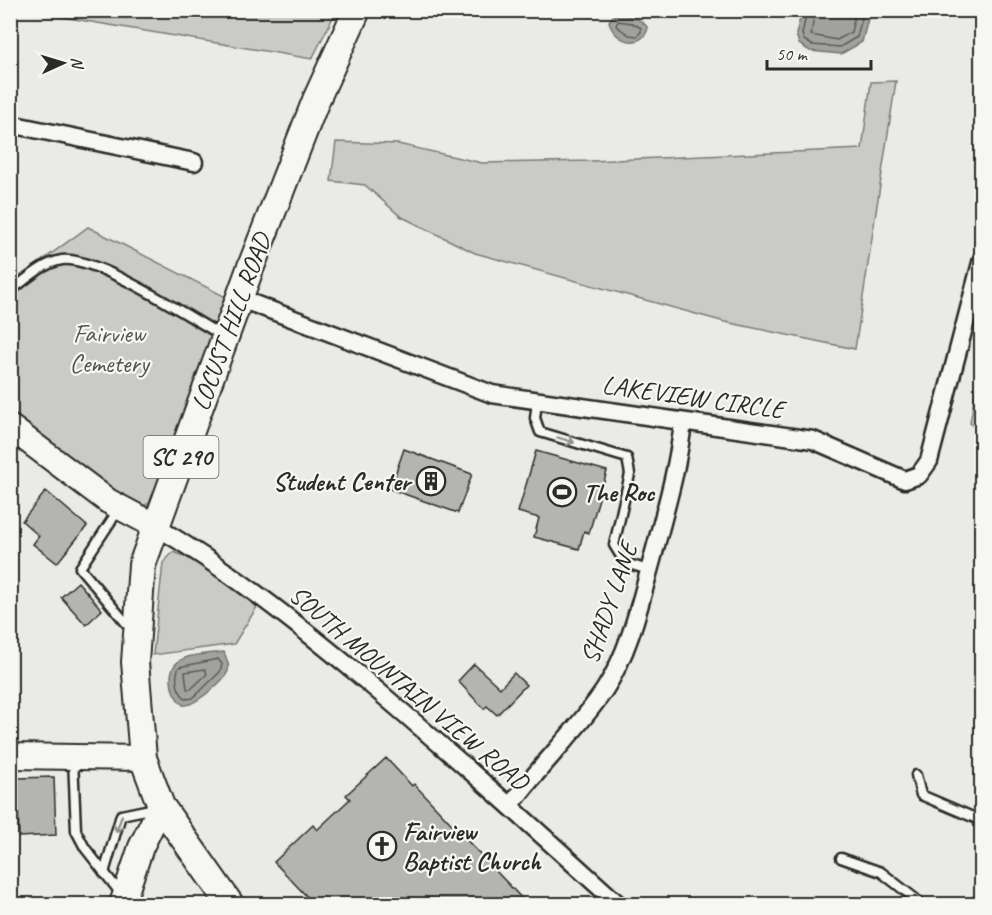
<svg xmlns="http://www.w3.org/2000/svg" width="992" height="915" font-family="Caveat,sans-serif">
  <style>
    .green { fill: #cacac7; stroke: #7a7a79; stroke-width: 1.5 }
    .water { fill: #a1a19e; stroke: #727270; stroke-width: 1.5 }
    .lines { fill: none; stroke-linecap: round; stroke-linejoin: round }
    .shore { stroke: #5a5a59; stroke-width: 1.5 }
    .building { fill: #b4b4b1; stroke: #2b2b2b; stroke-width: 1.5 }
    .lane-casing { stroke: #2b2b2b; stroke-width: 13 }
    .street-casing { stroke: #2b2b2b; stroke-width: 21 }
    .secondary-casing { stroke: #2b2b2b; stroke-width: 28 }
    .primary-casing { stroke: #2b2b2b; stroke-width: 30 }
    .lane { stroke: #f6f6f2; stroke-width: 8 }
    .street { stroke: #f6f6f2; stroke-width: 16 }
    .secondary { stroke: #f6f6f2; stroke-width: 24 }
    .primary { stroke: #f6f6f2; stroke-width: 26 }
    .oneway { stroke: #90908e }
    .labels { text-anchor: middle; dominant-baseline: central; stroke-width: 4.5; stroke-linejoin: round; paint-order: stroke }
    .shield { fill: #f6f6f2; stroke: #686867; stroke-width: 1.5 }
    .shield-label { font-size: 24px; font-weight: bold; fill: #2b2b2b }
    .street-label { font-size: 26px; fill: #2b2b2b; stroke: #f6f6f2 }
    .park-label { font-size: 26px; fill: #535352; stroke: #f6f6f2 }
    .poi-label { font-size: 26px; font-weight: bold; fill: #2b2b2b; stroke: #f6f6f2; text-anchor: start }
  </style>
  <rect width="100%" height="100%" fill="#eaeae6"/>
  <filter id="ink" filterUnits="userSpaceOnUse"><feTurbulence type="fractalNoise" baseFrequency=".0167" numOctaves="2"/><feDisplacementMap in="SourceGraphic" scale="12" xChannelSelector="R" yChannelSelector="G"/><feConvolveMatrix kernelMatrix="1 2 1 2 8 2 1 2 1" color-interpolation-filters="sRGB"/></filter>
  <g filter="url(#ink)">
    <g class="green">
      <polygon points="20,10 336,10 336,11 312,59"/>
      <polygon points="896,81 855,349 725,322 475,253 400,216 365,185 331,181 336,142 398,144 482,163 591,161 862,149 871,82"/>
      <polygon points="88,227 228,298 158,498 144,506 126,503 11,416 10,284"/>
      <polygon points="981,357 981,434 970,423"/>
      <polygon points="173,552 200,562 257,607 234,644 153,655 163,563"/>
    </g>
    <g class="water">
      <polygon points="802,11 802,10 870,11 862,42 841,54 810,51 799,44 796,34"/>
      <path d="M614,15C628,15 640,17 648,28C642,51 612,41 609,21Z"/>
      <path d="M224,652C226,658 230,664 228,671C224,681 194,707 183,705C175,698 171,690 171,679C170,652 203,655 224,652Z"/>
    </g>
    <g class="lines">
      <g class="shore">
        <polyline points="807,10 802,34 804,40 812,45 840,47 857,37 864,10"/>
        <polyline points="815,10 811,35 837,40 851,32 856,10"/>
        <polygon points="618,21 632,23 641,28 641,32 637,36 629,35 616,26"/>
        <path d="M218,659L222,664L220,672L193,698L187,699C177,693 174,678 179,667Z"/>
        <polygon points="205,669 207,674 191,689 187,689 185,672"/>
      </g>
    </g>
    <g class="building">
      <polygon points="404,449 472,474 458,513 390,489"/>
      <polygon points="536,451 607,471 589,533 584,531 579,549 534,537 539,518 518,512"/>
      <polygon points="46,491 87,526 57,563 33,544 39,536 22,521"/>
      <polygon points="78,582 102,610 86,625 61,597"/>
      <polygon points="474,664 500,688 514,673 526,685 497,715 487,706 484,709 458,681"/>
      <polygon points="386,758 412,786 414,784 527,904 314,904 274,862 313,825 317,830 350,799 346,795"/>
      <polygon points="54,777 56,835 19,837 17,778"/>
    </g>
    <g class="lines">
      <g class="lane-casing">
        <g id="lane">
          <path d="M10,291C26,280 43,263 62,260C97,256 189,317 223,336"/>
          <polyline points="537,402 535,418 540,432 627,458 630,474 614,545 625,563 649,570"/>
          <polyline points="119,509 80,568 132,630"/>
          <polyline points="73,758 76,831 85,848 122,895"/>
          <polyline points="916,775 921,795 982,821"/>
          <polyline points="841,858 881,872 922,904"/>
          <polyline points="104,873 121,815 155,808"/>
        </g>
      </g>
      <g class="street-casing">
        <g id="street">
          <polyline points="10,124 194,162"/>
          <polyline points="241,299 492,394 813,440 905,480 919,475 929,461 982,259"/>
          <path d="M155,526C226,568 290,618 353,670C444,746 531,825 618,904"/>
          <path d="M510,806C540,765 578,730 605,689C630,650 640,603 652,560C664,514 678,469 683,422"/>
          <polyline points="980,904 982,902"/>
        </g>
      </g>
      <g class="secondary-casing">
        <g id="secondary">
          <polyline points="10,427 108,501 155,526"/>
          <polyline points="10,756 143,758"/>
          <polyline points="122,904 141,847 161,806"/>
        </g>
      </g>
      <g class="primary-casing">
        <polyline id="primary" points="230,904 161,806 143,758 135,662 142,565 250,269 316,100 357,10"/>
      </g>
      <use href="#lane" class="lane"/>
      <use href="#street" class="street"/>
      <use href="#secondary" class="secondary"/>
      <use href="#primary" class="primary"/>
    </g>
    <defs><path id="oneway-shaft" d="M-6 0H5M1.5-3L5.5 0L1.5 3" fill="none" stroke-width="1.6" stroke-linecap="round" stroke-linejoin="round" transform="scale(1.5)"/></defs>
    <g class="oneway">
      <use href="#oneway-shaft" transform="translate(566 440) rotate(17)"/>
      <use href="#oneway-shaft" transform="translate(119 824) rotate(109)"/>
    </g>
  </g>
  <defs>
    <g id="building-ring" transform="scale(1.5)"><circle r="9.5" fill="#f6f6f2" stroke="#2b2b2b" stroke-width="1.5"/><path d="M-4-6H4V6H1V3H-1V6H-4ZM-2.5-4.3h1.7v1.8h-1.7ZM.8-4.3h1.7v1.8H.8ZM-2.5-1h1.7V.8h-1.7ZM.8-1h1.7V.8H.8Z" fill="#2b2b2b"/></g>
    <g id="stadium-ring" transform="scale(1.5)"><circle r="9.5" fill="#f6f6f2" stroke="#2b2b2b" stroke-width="1.5"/><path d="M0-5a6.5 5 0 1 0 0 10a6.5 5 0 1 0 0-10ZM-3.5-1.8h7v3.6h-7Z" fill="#2b2b2b"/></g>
    <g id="church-ring" transform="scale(1.5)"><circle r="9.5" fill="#f6f6f2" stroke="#2b2b2b" stroke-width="1.5"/><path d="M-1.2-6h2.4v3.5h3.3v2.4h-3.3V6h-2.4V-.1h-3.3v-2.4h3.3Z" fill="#2b2b2b"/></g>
  </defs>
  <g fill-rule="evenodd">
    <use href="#building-ring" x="431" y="481"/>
    <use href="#stadium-ring" x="562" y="492"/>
    <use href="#church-ring" x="382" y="846"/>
  </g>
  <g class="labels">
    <rect class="shield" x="143.5" y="436" width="75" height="42" rx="4.5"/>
    <g class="shield-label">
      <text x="181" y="457">SC 290</text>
    </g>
    <g class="street-label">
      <text transform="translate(231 322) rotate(-70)">LOCUST HILL ROAD</text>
      <text transform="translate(693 397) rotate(8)">LAKEVIEW CIRCLE</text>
      <text transform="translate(609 603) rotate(-71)">SHADY LANE</text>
      <text transform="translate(409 688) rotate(40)">SOUTH MOUNTAIN VIEW ROAD</text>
    </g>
    <g class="park-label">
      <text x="109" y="333">Fairview<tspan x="109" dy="30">Cemetery</tspan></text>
    </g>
    <g class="poi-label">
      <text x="410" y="481" text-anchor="end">Student Center</text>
      <text x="583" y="492">The Roc</text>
      <text x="403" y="831">Fairview<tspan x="403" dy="30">Baptist Church</tspan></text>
    </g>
  </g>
  <rect width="992" height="915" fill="none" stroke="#f6f6f2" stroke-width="36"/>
  <rect x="18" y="18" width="956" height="879" fill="none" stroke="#2b2b2b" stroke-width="2" filter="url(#ink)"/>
  <g transform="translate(63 63) rotate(86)" stroke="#f6f6f2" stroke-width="4.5" paint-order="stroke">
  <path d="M0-4.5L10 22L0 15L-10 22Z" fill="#2b2b2b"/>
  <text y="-9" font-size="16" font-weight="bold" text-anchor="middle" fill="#2b2b2b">N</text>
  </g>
  <path d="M767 60v9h104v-9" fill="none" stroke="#2b2b2b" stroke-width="3"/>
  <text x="776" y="60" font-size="18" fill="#2b2b2b" stroke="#f6f6f2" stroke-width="4.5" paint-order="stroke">50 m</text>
</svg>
